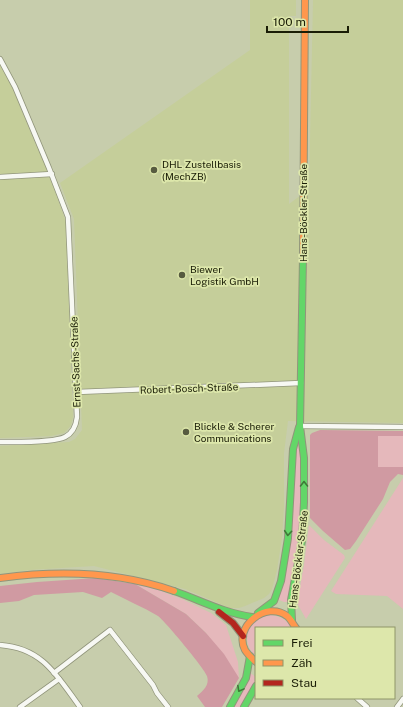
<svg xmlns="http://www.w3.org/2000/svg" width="403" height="707" font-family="'Public Sans',sans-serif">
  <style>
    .built { fill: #c5ce9a }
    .green { fill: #e5b8bb }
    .forest { fill: #d09aa2 }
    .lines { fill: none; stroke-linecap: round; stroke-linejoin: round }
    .street-casing { stroke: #91957b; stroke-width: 6 }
    .fast-casing { stroke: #91957b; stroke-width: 8 }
    .slow-casing { stroke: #91957b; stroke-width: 8 }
    .jam-casing { stroke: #91957b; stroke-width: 8 }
    .street { stroke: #f7f8f3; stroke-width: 4.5 }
    .fast { stroke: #63d668; stroke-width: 6 }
    .slow { stroke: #ff974d; stroke-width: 6 }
    .jam { stroke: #b3261e; stroke-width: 6 }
    .oneway { stroke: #3e7a37 }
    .poi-dot { fill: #575b40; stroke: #dde7ab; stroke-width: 1.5 }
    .labels { text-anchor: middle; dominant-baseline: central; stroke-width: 3.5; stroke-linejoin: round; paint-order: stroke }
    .poi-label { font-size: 10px; fill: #1a1d06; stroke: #dde7ab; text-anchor: start }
    .street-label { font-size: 10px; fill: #1a1d06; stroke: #dde7ab }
  </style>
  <rect width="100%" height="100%" fill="#c7cdac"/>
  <g class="built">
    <polygon points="250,0 296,0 296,16 289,16 289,204 309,189 313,0 403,0 403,423 288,421 284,453 284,506 282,538 277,570 272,589 269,594 264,598 245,606 239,608 230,608 185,589 94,566 29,570 0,574 0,446 69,442 75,439 82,430 74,219 60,183 250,50"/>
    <polygon points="0,64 12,87 35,143 44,161 66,222 73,417 71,425 68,429 64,433 51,436 0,438"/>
  </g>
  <g class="green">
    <rect x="378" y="436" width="25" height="31"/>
    <path d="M297,442L301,445L302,488L299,541L288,602H284L277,599C293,552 292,501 294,452Z"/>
    <polygon points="403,478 403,609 387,596 336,594 331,591"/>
    <polygon points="309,525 324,540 344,555 345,558 306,619 297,603 304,565"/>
    <polygon points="135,584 159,590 184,600 211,613 226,625 238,662 239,678 206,633 186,614"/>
    <path d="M270,615C280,616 286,619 292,628H256V657C239,640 248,618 270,615Z"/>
    <polygon points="250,673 256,677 256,682 242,707 232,707"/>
  </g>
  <g class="forest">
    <polygon points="320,430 403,431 403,436 378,436 378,467 403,467 403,475 398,474 390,482 383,499 356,541 350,549 345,550 323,531 310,518 310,435 312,433"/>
    <path d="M96,578L135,584L186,614L206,633L224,654L239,678L222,707H205L197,696C203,691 210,685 207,676C205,669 164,620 158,616C143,607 126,600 111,592L102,598L83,592L34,595L19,601L0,603V586L37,582Z"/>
  </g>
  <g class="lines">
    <g class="street-casing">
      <g id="street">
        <path d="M0,59L15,87L49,168L68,217L77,417C76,426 73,433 65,437C53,443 15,442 0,442"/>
        <polyline points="0,177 52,174"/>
        <polyline points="77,392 301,383"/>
        <polyline points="300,426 403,427"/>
        <path d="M0,645C43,648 57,676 80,707"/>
        <polyline points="54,673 110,630 153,685 157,693 168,707"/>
        <polyline points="357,698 367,707"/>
        <polyline points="20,707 59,679"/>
        <polyline points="397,707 403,699"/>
      </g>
    </g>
    <g class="fast-casing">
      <g id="fast">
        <path d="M174,591C200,600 224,613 252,617"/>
        <polyline points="258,613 274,601 281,581 288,538 293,449 299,427"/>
        <polyline points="292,620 291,600 302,541 304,502 304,458 300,426 303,257"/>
        <polyline points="230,707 246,678 250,656"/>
        <polyline points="244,707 256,686"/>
      </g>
    </g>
    <g class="slow-casing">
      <g id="slow">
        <polyline points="303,257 305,0"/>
        <path d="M0,578C59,570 117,571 174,591"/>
        <path d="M256,662C253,659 248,655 245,650C233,627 266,600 287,616C290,618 293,624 296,628"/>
      </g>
    </g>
    <g class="jam-casing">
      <polyline id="jam" points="219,612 233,623 243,636"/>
    </g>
    <use href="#street" class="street"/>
    <use href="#fast" class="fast"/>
    <use href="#slow" class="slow"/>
    <use href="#jam" class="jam"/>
  </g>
  <defs><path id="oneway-chevron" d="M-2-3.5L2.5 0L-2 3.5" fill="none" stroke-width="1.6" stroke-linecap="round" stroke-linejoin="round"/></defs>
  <g class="oneway">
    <use href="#oneway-chevron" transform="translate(304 484) rotate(-90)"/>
    <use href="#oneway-chevron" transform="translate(288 533) rotate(95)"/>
    <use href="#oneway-chevron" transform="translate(240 689) rotate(118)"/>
  </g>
  <g class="poi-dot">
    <circle cx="154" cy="170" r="4"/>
    <circle cx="182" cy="275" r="4"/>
    <circle cx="186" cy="432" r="4"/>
  </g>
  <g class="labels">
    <g class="poi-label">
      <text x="162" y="164">DHL Zustellbasis<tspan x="162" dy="12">(MechZB)</tspan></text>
      <text x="190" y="269">Biewer<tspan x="190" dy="12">Logistik GmbH</tspan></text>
      <text x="194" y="426">Blickle &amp; Scherer<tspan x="194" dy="12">Communications</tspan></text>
    </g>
    <g class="street-label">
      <text transform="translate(303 213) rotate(-90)">Hans-Böckler-Straße</text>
      <text transform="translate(75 362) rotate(-92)">Ernst-Sachs-Straße</text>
      <text transform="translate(189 388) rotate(-2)">Robert-Bosch-Straße</text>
      <text transform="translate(298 559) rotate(-83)">Hans-Böckler-Straße</text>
    </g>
  </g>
  <rect x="255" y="627" width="140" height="72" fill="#dde7ab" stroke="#8f9669"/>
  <rect x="263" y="640" width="20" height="6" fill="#63d668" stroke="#8f9669"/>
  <text x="291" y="647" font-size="12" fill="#1a1d06">Frei</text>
  <rect x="263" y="660" width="20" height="6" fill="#ff974d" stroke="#8f9669"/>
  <text x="291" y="667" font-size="12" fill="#1a1d06">Zäh</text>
  <rect x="263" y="680" width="20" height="6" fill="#b3261e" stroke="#8f9669"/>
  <text x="291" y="687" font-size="12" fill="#1a1d06">Stau</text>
  <path d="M267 26v6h81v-6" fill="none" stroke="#1a1d06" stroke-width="2"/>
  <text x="273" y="26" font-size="12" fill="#1a1d06" stroke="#dde7ab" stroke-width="3" paint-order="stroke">100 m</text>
</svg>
